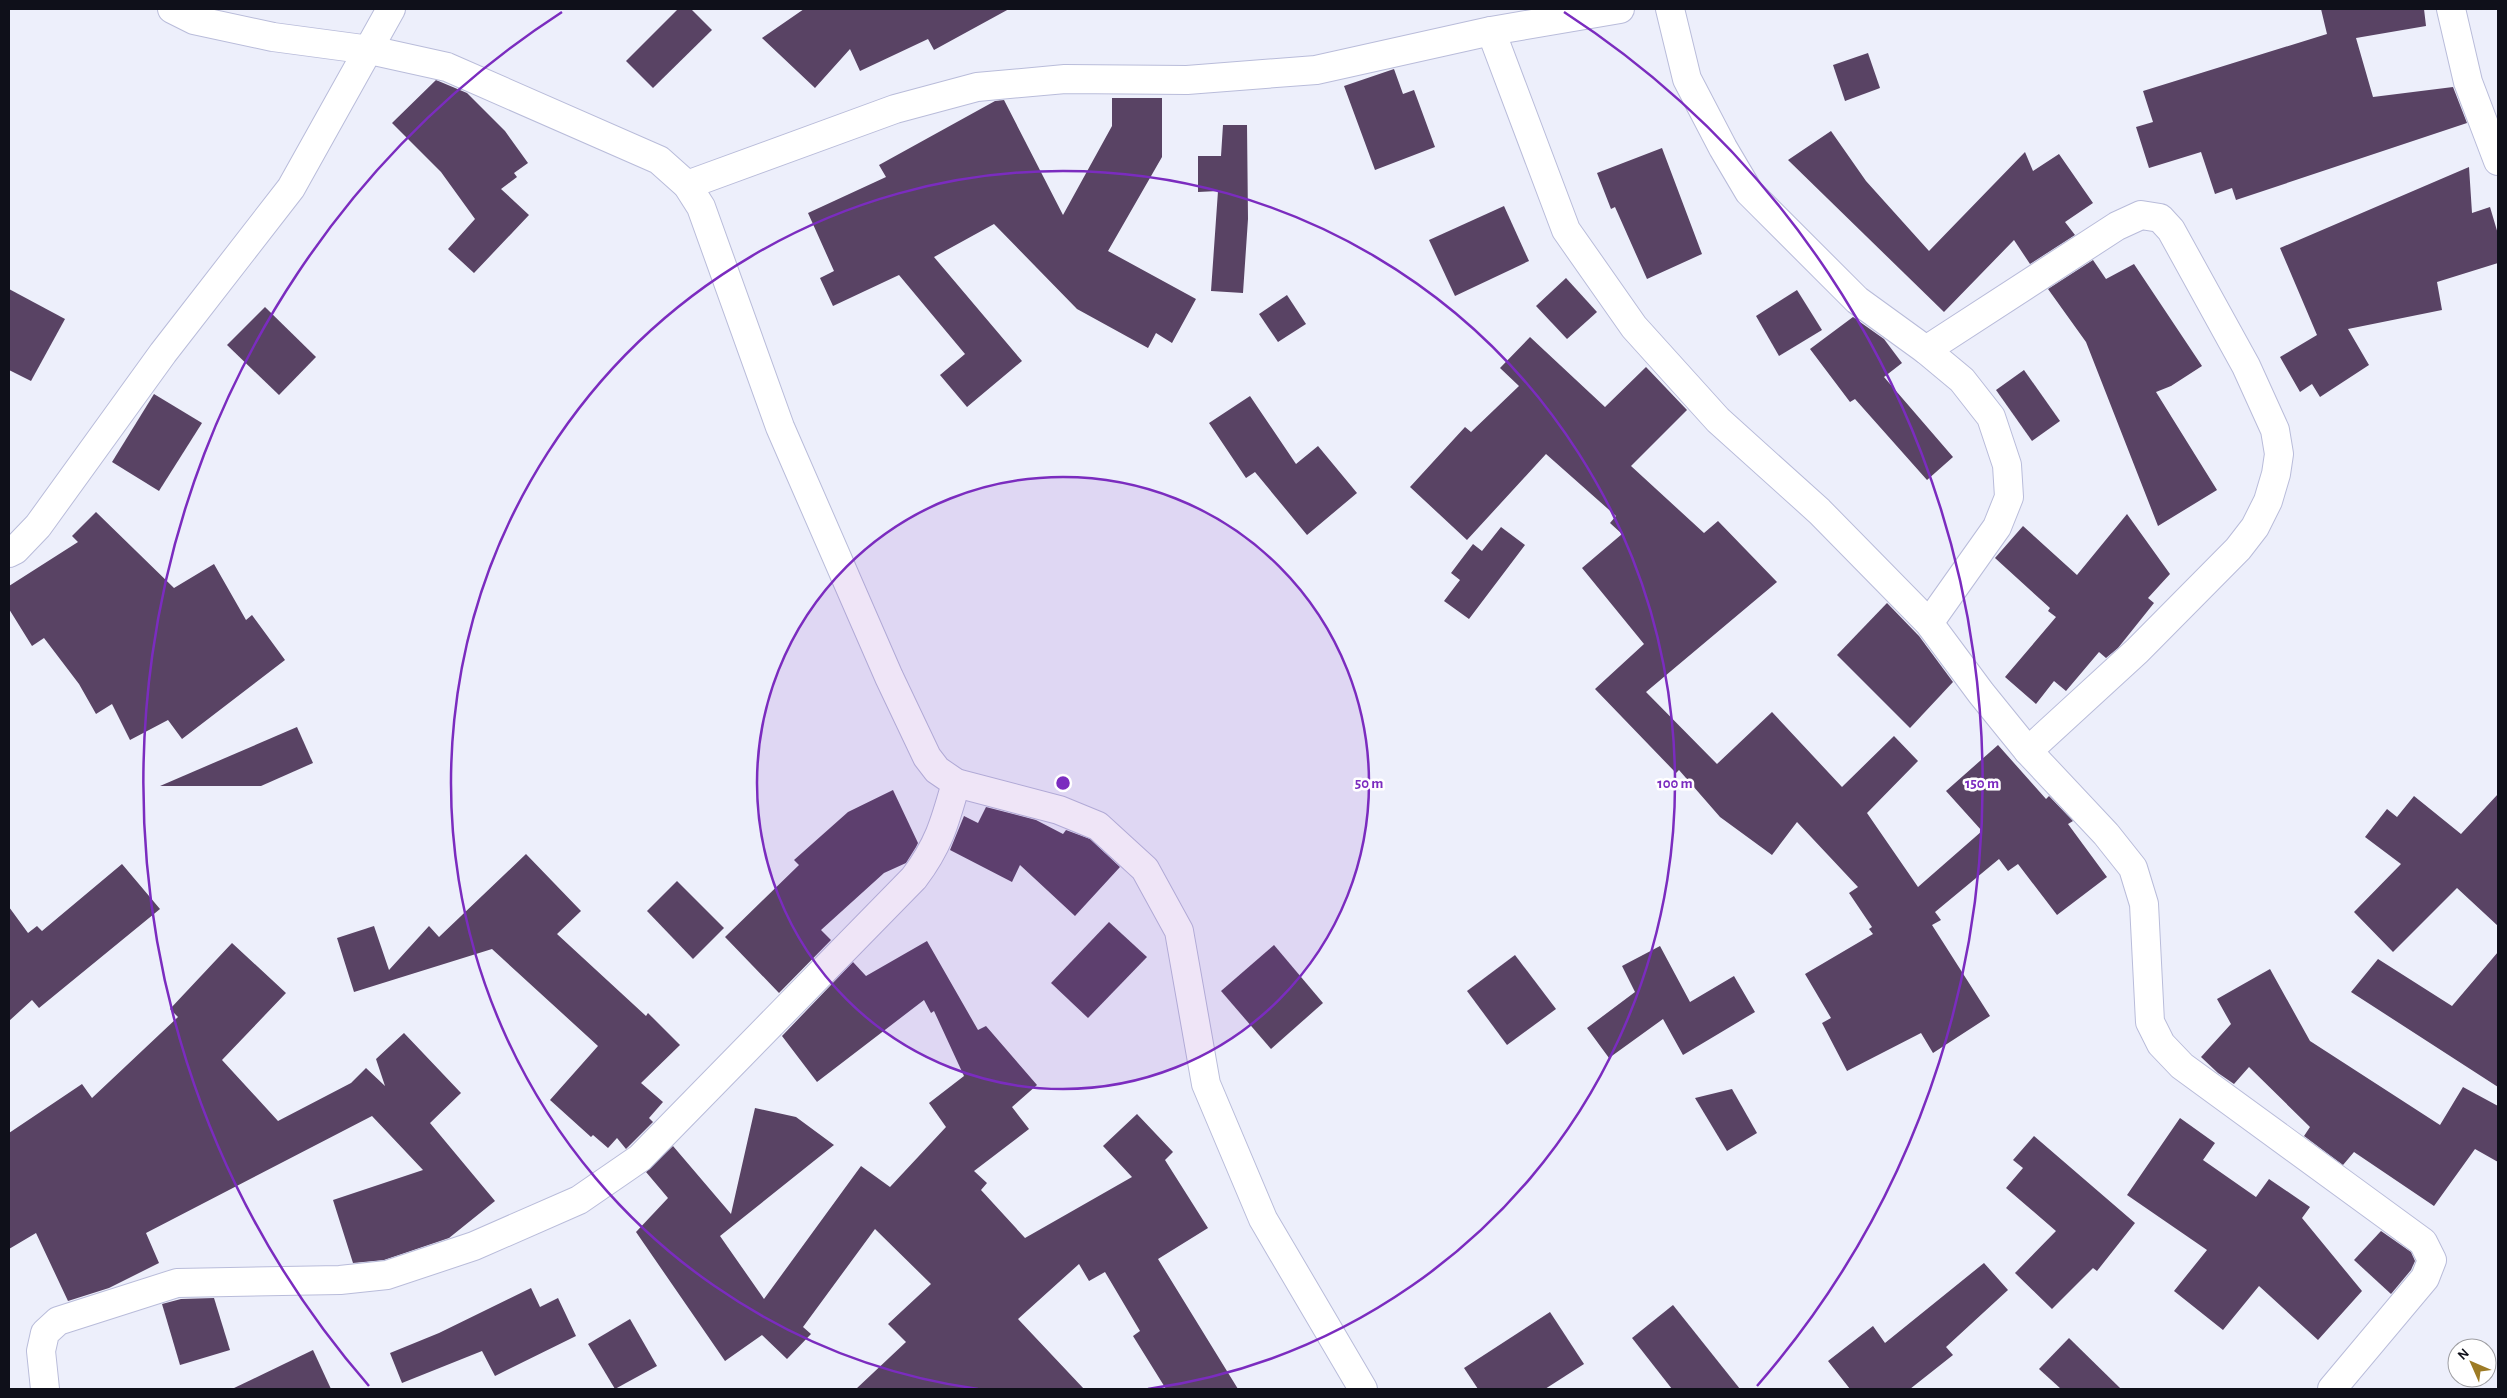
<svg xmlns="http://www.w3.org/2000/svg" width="2507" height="1398" font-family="'Alegreya Sans',sans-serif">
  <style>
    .building { fill: #594364 }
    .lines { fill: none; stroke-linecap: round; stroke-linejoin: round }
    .minor-casing { stroke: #b9bcda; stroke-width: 30 }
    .minor { stroke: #fff; stroke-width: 28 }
    .ring { fill: none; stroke: #7b2cbf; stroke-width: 2.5 }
    .centre { fill: #7b2cbf; stroke: #fff; stroke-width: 2.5 }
    .ring-label { font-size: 15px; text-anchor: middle; font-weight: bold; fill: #7b2cbf; stroke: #fff; stroke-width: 5; stroke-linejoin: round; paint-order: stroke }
  </style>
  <rect width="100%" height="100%" fill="#edeffb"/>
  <g class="building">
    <polygon points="678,9 691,9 712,30 653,88 626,61"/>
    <polygon points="804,9 1009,9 934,50 928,39 860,71 850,49 815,88 762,38"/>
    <polygon points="2321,9 2424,9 2426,26 2356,38 2373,97 2453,87 2467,123 2236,200 2232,188 2215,194 2201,152 2149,168 2136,127 2153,122 2143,91 2327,34"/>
    <polygon points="1868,53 1880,88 1845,101 1833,65"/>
    <polygon points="1394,69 1403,94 1414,90 1435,147 1375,170 1344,86"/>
    <polygon points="436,80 467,93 505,131 528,163 514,173 517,177 501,189 529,215 474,273 448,249 475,219 441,172 392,123"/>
    <polygon points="1112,98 1162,98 1162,157 1108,251 1196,299 1172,343 1156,333 1148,348 1077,309 994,224 934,257 1022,361 967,407 940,375 965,354 899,275 833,306 820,278 834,271 808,213 886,177 879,165 995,101 1004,100 1063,215 1112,126"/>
    <polygon points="1223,125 1247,125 1248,219 1243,293 1211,291 1218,191 1198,192 1198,156 1221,156"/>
    <polygon points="1831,131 1866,181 1929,251 2025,152 2033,171 2059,154 2093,203 2065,222 2075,235 2030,264 2014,240 1944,312 1788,160"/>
    <polygon points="1662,148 1702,254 1647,279 1615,207 1611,209 1597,173"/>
    <polygon points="2469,167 2472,213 2490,207 2498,234 2498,263 2437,282 2442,310 2348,329 2369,365 2320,397 2312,384 2300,392 2280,357 2317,335 2280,248"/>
    <polygon points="1504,206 1529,261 1455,296 1429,240"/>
    <polygon points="2093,260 2106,279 2134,264 2202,366 2171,386 2156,392 2217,490 2158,526 2086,342 2048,289"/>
    <polygon points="1566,278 1597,312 1567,339 1536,306"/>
    <polygon points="9,289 65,319 31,381 9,370"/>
    <polygon points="1797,290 1822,330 1779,356 1756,316"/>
    <polygon points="1287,295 1306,324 1278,342 1259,314"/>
    <polygon points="265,307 316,357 279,395 227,345"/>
    <polygon points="1853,317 1884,339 1902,363 1884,377 1953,457 1927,480 1855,399 1850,402 1810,349"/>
    <polygon points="1530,337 1605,407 1646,367 1687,410 1631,466 1704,533 1718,521 1777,582 1646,692 1717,764 1772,712 1842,787 1894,736 1918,761 1867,813 1918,887 1982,831 1946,791 1998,745 2046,799 2049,796 2073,821 2068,824 2107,877 2057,915 2018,864 2008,871 1999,859 1935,912 1941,920 1932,925 1990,1016 1933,1053 1921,1033 1847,1071 1822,1023 1831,1018 1805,974 1873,934 1869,929 1872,927 1849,893 1858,887 1797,822 1772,855 1720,817 1679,770 1676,773 1595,689 1644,644 1582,568 1622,534 1610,523 1616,516 1546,454 1467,540 1410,487 1465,427 1471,432 1519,386 1500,368"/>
    <polygon points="2024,370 2060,421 2032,441 1996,390"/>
    <polygon points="154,394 202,423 159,491 112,462"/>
    <polygon points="1250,396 1296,464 1318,446 1357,493 1307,535 1255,472 1246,478 1209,423"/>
    <polygon points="96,512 174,588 214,564 246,620 252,615 285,660 182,739 168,720 130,740 112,704 96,714 79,684 44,638 32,646 9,609 9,586 78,542 72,536"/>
    <polygon points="2127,514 2170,574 2148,598 2154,603 2118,648 2106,658 2099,652 2066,691 2054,681 2036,704 2005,677 2056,617 2048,611 2050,608 1995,558 2023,526 2077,575"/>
    <polygon points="1501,527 1525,545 1469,619 1444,601 1460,580 1451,573 1473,544 1482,551"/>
    <polygon points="1887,603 1919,636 1953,682 1910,728 1837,655"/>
    <polygon points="297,727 313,763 261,786 160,786"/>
    <polygon points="893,790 918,843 916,847 906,863 884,873 821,930 831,940 779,993 725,937 799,865 794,860 848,812"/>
    <polygon points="2498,794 2498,926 2457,888 2393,952 2354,912 2401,864 2365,837 2387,809 2397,817 2414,796 2461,834"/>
    <polygon points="986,807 1036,820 1063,834 1066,830 1090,839 1120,867 1075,916 1020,865 1012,882 950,850 964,816 978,823"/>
    <polygon points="526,854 581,911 557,934 646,1016 648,1013 680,1045 641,1083 663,1102 649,1118 653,1122 626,1149 617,1138 608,1148 593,1135 591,1137 550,1100 598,1046 492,949 354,992 337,938 374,926 389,970 429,926 439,937"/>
    <polygon points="122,864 160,909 39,1008 32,1000 9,1021 9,907 28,933 37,926 42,931"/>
    <polygon points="677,881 724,928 693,959 647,911"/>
    <polygon points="1109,922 1147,957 1088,1018 1051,983"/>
    <polygon points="927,941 978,1030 986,1026 1037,1085 1012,1107 1029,1129 974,1171 987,1183 981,1190 1025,1238 1132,1177 1103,1146 1137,1114 1173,1152 1165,1160 1208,1228 1158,1259 1238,1389 1166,1389 1133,1336 1140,1331 1105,1272 1089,1281 1079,1264 1018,1319 1084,1389 856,1389 906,1342 888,1324 931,1284 875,1229 803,1327 811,1334 787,1359 762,1335 725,1361 636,1232 668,1198 646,1172 673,1146 731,1214 755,1108 796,1117 834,1145 720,1236 764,1299 861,1166 890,1187 946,1127 929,1103 964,1076 934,1011 931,1013 924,1000 817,1082 782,1036 853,962 866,976"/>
    <polygon points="232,943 286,993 222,1060 278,1121 351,1083 366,1068 385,1086 376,1059 404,1033 461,1093 430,1123 495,1201 449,1238 384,1260 353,1263 333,1200 423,1170 372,1116 146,1233 159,1263 109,1288 68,1301 36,1233 9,1249 9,1133 82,1084 92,1098 178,1017 170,1009"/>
    <polygon points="1274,945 1323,1003 1271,1049 1221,991"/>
    <polygon points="1660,946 1690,1002 1734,976 1755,1012 1683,1055 1663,1019 1609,1058 1587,1028 1635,992 1622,966"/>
    <polygon points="2498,952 2498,1087 2351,992 2378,959 2452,1006"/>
    <polygon points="1515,955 1556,1009 1507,1045 1467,991"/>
    <polygon points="2270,969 2310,1041 2440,1125 2463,1087 2498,1106 2498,1162 2475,1149 2434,1206 2354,1152 2343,1165 2304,1136 2310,1127 2249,1067 2234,1084 2218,1073 2201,1057 2231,1024 2217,999"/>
    <polygon points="1732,1089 1757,1133 1727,1151 1695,1098"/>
    <polygon points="2180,1118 2215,1143 2203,1160 2256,1197 2269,1179 2310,1207 2302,1218 2362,1291 2318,1340 2259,1286 2223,1330 2174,1291 2207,1250 2127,1195"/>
    <polygon points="2034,1136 2135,1223 2097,1271 2093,1268 2052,1309 2015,1273 2056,1231 2006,1188 2023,1168 2013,1160"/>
    <polygon points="2381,1231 2411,1252 2415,1261 2411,1270 2391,1294 2354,1260"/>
    <polygon points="1984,1263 2008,1290 1946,1347 1953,1355 1910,1389 1850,1389 1828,1361 1873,1326 1885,1343"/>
    <polygon points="531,1288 540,1307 558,1298 576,1336 495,1376 482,1351 402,1383 390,1353 439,1333"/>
    <polygon points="214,1298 230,1350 180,1365 162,1304 181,1299"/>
    <polygon points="1673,1305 1740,1389 1672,1389 1632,1338"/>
    <polygon points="1550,1312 1584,1364 1545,1389 1478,1389 1464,1368"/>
    <polygon points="630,1319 657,1366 615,1389 588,1344"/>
    <polygon points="2069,1338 2121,1389 2061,1389 2039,1369"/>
    <polygon points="313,1350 331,1389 232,1389"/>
  </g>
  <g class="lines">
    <g class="minor-casing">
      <g id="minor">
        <polyline points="172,9 194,20 273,37 370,50 447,67 659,160 687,185 701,207 780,427 889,677 927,757 937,770 956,783 1059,810 1098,826 1145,869 1179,931 1206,1084 1263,1219 1363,1389"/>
        <polyline points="1670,9 1687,79 1723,148 1749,192 1857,300 1926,350 1962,380 1991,417 2007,465 2009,497 1997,527 1929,623"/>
        <polyline points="2451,9 2468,82 2498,161"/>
        <polyline points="1491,31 1566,230 1634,327 1718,420 1819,511 1929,623 1981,693 2028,751 2106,834 2133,868 2144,904 2150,1022 2161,1044 2182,1066 2423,1242 2432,1260 2425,1278 2332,1389"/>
        <polyline points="687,185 895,109 977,87 1065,79 1187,80 1316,70 1491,31 1620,9"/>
        <polyline points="1926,350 2117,226 2141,215 2160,218 2171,230 2246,366 2275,430 2279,454 2276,474 2268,501 2255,527 2238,549 2137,651 2028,751"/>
        <polyline points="9,553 15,550 38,526 163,353 291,188 391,9"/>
        <path d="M45,1389L41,1351L45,1333L58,1321L177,1283L340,1280L387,1275L474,1246L579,1200L640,1158L914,878C939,845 945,822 956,783"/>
      </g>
    </g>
    <use href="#minor" class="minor"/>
  </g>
  <circle cx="1063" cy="783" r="306" fill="#7b2cbf" fill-opacity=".12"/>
  <g class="ring">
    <circle cx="1063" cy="783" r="306"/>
    <path d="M978 1389A612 612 0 1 1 1148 1389"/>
    <path d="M369 1386A919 919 0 0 1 562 12M1564 12A919 919 0 0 1 1757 1386"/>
  </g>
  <circle cx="1063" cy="783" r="8" class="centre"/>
  <g class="ring-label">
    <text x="1369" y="788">50 m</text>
    <text x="1675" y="788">100 m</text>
    <text x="1982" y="788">150 m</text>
  </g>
  <rect width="2507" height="1398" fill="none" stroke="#0f101a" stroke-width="20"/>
  <g transform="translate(2472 1363) rotate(315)"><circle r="24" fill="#ffffff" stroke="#9f9fa3"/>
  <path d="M0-4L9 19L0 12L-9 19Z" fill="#9d7b25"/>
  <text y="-8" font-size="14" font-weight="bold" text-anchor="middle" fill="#0f101a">N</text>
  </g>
</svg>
